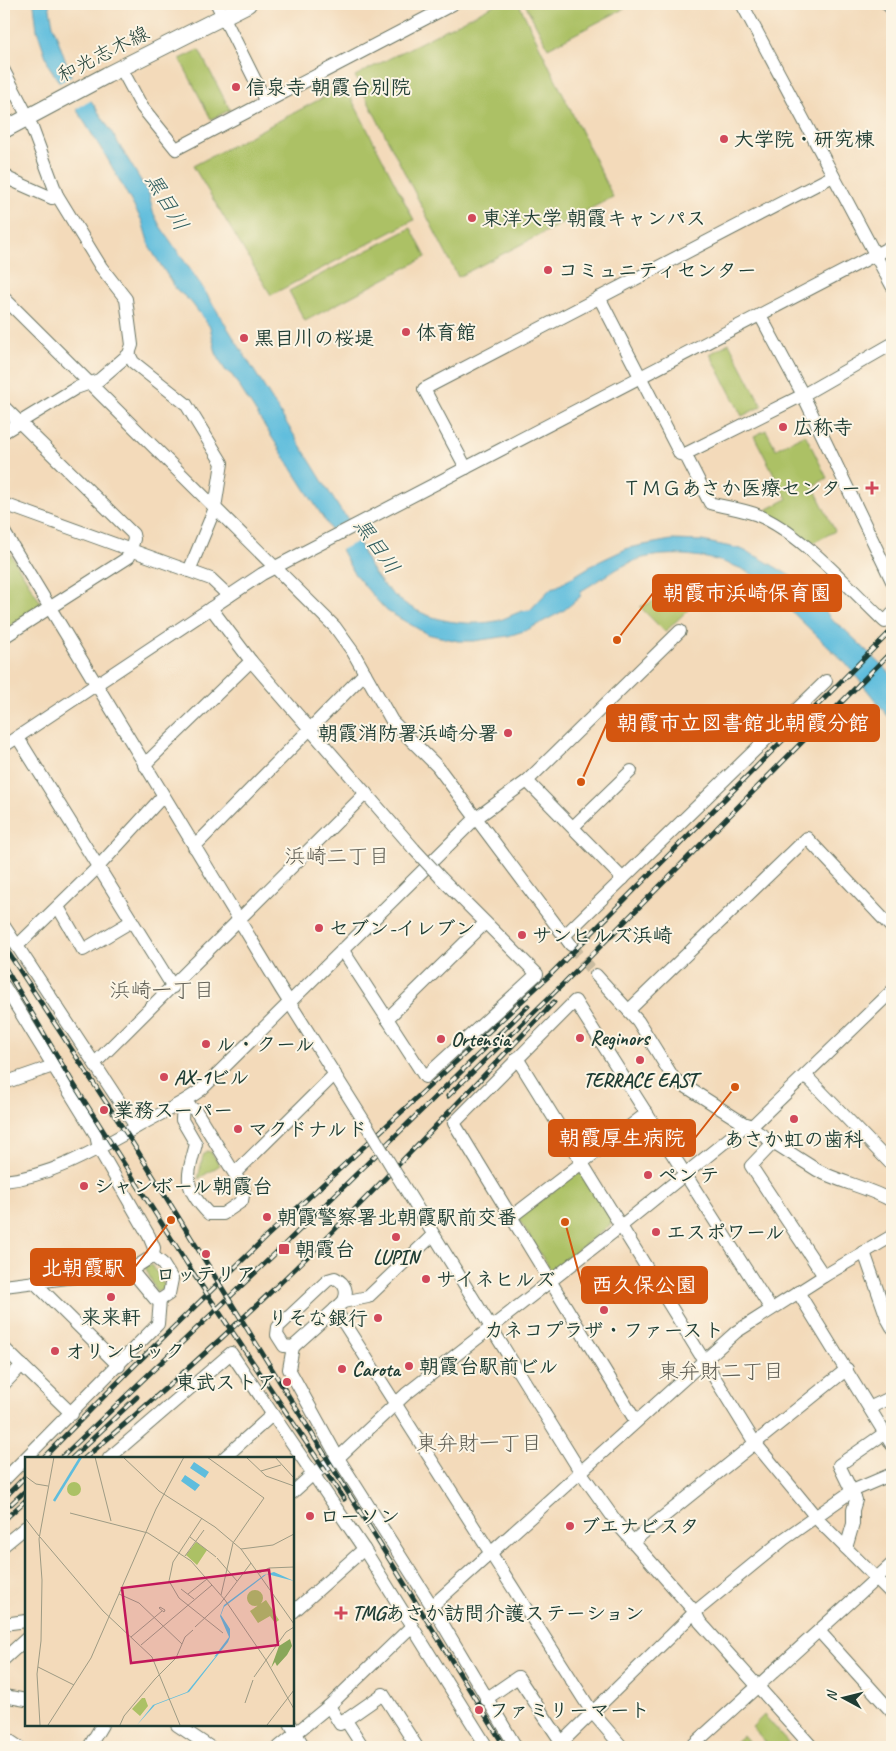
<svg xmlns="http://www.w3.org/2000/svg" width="896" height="1751" font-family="Caveat,'Klee One',sans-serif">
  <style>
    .green { fill: #acc165; stroke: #667f4c }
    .water { fill: #5fbddd; stroke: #3f7d88 }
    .pier { fill: #f3daba }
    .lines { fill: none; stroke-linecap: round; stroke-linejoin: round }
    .minor-tunnel { stroke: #c9bb9f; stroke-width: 12; stroke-dasharray: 12 6; stroke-linecap: butt }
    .minor-casing { stroke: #697463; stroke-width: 14 }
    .major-casing { stroke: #697463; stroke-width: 18 }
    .minor { stroke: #fff; stroke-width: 12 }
    .major { stroke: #fff; stroke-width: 16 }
    .rail-casing { stroke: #1f3d34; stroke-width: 5 }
    .rail { stroke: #fcf5e5; stroke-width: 3; stroke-dasharray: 9; stroke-linecap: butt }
    .minor-bridge-casing { stroke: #697463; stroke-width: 14; stroke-linecap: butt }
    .minor-bridge { stroke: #fff; stroke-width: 12 }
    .poi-dot { fill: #d1495b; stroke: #fcf5e5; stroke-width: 2 }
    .labels { text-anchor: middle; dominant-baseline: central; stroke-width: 4; stroke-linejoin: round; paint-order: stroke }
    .street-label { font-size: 20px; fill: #1f3d34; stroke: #fcf5e5 }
    .poi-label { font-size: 20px; font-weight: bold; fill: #1f3d34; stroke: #fcf5e5; text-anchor: start }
    .water-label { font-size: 21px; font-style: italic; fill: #2f5d5e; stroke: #fcf5e5 }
    .neighbourhood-label { font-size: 21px; fill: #605f55; stroke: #fcf5e5 }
    .inset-river { fill: none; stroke: #5fbddd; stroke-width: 2.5 }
    .inset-road { fill: none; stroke: #9e9b84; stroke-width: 1 }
    .view { fill: #c2185b; fill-opacity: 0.15; stroke: #c2185b; stroke-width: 2.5 }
    .inset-edge { fill: none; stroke: #1f3d34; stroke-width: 2.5 }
    .leader { fill: none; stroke: #d45610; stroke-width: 2 }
    .callout-dot { fill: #d45610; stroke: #fcf5e5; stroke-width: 2 }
    .callout { fill: #d45610; stroke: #d45610; stroke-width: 2 }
    .callout-label { font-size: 21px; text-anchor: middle; font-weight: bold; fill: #fff }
  </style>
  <rect width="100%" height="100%" fill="#fcf5e5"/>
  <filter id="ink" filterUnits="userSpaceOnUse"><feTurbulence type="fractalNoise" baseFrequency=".02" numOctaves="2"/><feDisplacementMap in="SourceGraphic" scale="10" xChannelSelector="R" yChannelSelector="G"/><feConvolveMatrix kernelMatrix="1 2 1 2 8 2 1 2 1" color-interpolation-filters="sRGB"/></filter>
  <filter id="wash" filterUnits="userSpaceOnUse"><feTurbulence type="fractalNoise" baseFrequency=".0096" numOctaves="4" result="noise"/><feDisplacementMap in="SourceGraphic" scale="20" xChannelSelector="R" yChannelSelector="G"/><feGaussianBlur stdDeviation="1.12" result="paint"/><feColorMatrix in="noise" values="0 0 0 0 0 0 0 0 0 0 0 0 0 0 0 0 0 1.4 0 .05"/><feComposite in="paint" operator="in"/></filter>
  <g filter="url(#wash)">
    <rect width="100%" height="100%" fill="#f3daba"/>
    <g class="green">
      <polygon points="496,4 519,4 613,197 458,277 355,76"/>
      <polygon points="525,4 633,4 548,48"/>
      <polygon points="199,50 230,110 211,119 180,59"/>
      <polygon points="345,86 414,220 271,295 193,166"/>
      <polygon points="411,228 426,257 305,321 289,291"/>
      <polygon points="729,343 762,406 742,416 710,354"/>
      <polygon points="766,430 776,449 805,434 827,478 813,486 835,531 811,544 767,515 768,509 787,499 754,436"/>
      <polygon points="4,544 41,603 40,607 7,628 4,628"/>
      <polygon points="661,598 697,601 665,632 640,607"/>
      <polygon points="206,1151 211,1152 220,1165 198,1179 203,1156"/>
      <polygon points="577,1173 584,1174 612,1219 610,1225 551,1271 518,1218"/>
      <polygon points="148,1265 152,1265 165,1286 164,1290 156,1291 145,1267"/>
      <polygon points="764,1715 789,1743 785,1747 770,1747 752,1727"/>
      <polygon points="743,1735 753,1747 730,1747"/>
    </g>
    <path class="water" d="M34,4H49L53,25L70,74L80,84L109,128L149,194L153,212L160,226L201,285L341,511C357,524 359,548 369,565C396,611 445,630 497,621C508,618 519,610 530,610L551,588L558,586L594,564L628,548L671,540L702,541L741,549L760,558L794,578L821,606L834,622L843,628L892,675V702L887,701L892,711V721L847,665L785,605C762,563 687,547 643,558C621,564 600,580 581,591L580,597L563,611L527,630L508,636L474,641H458L427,634L387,611L374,597L353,572L328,525L232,375L225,370L216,353L210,327L191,302L176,289L150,248L142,221L107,158L49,66L37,30Z"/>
    <g class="pier">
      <polygon points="74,75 82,82 92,100 74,110 59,83"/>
      <polygon points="352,519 360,540 339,551 328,531"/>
    </g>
  </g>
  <g filter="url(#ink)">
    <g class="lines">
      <polyline class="minor-tunnel" points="571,945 596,975"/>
      <g class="minor-casing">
        <g id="minor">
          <polyline points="217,4 266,102"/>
          <polyline points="742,4 892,286"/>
          <polyline points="887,4 892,9"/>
          <polyline points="121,68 142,107 176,149 453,4"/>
          <polyline points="4,71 28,117 57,195 101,267 126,299 132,345 129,354 99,380 76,388 4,432"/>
          <polyline points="4,173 9,179 52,198 57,195"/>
          <polyline points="599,297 680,454 685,454 803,395 892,344"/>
          <polyline points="4,298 335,627 353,652 392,721 437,766 571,945"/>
          <polyline points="760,315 803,395 892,581"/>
          <polyline points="129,354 133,362 186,404 222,463 215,508 189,571"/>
          <polyline points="4,407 133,534 134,539 129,557 4,637"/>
          <path d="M685,454L710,503C724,507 740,509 755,514C800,531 849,588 885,622L892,614"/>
          <polyline points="466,468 424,389 833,176"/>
          <polyline points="4,504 211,579 229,596"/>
          <polyline points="4,532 281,989 369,1129"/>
          <polyline points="211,608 251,661 414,849"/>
          <polyline points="18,738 173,987"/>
          <polyline points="4,746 262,574 892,246"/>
          <polyline points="144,765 251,661"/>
          <polyline points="527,781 623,879"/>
          <polyline points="573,827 631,771"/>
          <polyline points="194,847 365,673"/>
          <polyline points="58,907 83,950 132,921"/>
          <polyline points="4,926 136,1127"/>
          <polyline points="565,935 826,681"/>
          <polyline points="17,946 98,867 163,796"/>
          <polyline points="342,949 425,1077 537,974 441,878"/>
          <path d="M596,975L638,1021L674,1079L817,1170C841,1183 868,1187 892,1201"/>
          <polyline points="4,986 96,1135 99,1149 149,1236 154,1248 153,1256"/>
          <polyline points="629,1010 807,838 892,928"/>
          <polyline points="387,1019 485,923"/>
          <polyline points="517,1058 755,1443 820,1522 892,1594"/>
          <polyline points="95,1063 366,793"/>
          <polyline points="805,1075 892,1165"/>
          <polyline points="4,1083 53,1066"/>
          <path d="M183,1102L196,1111L244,1189L242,1201L223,1214H209C182,1186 187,1178 196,1144L182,1120Z"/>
          <polyline points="751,1127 892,991"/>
          <polyline points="774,1142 751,1166 824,1276"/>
          <polyline points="235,1173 335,1074"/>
          <polyline points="398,1177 580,1471 620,1527 695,1612 700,1622 812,1747"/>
          <path d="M4,1181C52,1176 94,1151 135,1128C157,1115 181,1105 202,1089L475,819L527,781L680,631"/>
          <polyline points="510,1218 647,1113"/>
          <polyline points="864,1252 887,1318 892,1327"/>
          <polyline points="131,1270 155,1299 160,1300"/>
          <path d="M335,1278C345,1283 349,1292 343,1302L293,1347L284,1346L277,1335L278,1327L328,1280Z"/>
          <polyline points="34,1282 119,1366"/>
          <polyline points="4,1286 131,1270 153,1256 162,1263 172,1279 169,1294 160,1300"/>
          <polyline points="798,1292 892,1445"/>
          <polyline points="343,1302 368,1297 433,1235"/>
          <polyline points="335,1309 592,1712 622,1747"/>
          <polyline points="293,1347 289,1369 338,1458 432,1606 516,1747"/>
          <polyline points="4,1348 72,1414"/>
          <polyline points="4,1384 22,1365"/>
          <polyline points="871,1407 892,1397"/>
          <polyline points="635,1420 454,1123 575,1001 771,1309"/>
          <polyline points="109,1458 231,1353 364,1549 487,1747"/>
          <polyline points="224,1458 272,1415"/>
          <polyline points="4,1480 158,1324 160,1300"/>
          <polyline points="292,1493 313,1474 338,1458 406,1394 621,1226 747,1124"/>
          <polyline points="632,1542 847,1369"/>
          <polyline points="4,1545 26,1527"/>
          <polyline points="846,1548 853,1524 853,1510 856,1500 839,1465 885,1433"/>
          <polyline points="432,1606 736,1332 824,1276 892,1236"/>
          <polyline points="292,1613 364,1549"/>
          <polyline points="4,1624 26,1621"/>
          <polyline points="819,1631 892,1712"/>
          <polyline points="4,1659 26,1639"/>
          <polyline points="4,1696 26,1700"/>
          <polyline points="486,1699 518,1677 562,1743"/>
          <polyline points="329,1706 340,1724 383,1694 417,1747"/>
          <polyline points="345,1719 363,1747"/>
          <polyline points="177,1725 210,1747"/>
          <polyline points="291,1725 304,1747"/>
          <polyline points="4,1737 19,1747"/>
          <polyline points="89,1747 102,1725"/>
          <polyline points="279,1747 329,1706 412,1626"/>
          <polyline points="557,1747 695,1612 784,1539 852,1491 892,1474"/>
          <polyline points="691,1747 892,1564"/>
        </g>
      </g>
      <g class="major-casing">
        <polyline id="major" points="4,130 107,75 248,4"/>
      </g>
      <use href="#minor" class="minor"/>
      <use href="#major" class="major"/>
      <g class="rail-casing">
        <g id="rail">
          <polyline points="4,946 132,1142 505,1747"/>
          <polyline points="4,966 73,1083 193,1273 344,1499"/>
          <polyline points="448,1096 562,985 892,651"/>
          <polyline points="43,1458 136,1364 267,1236 552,973 892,630"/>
          <polyline points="61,1458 282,1247 528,1006"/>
          <polyline points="72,1458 137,1397"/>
          <path d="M85,1458C180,1378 272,1294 360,1204C425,1138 489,1070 554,1002"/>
          <polyline points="4,1498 26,1476"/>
          <polyline points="11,1504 26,1490"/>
          <polyline points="4,1520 26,1500"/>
        </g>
      </g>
      <use href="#rail" class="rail"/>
      <g class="minor-bridge-casing">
        <g id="minor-bridge">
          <polyline points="414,849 441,878"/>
          <polyline points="369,1129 398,1177"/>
        </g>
      </g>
      <use href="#minor-bridge" class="minor-bridge"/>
    </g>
  </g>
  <g class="poi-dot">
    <circle cx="236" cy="87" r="5"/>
    <circle cx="724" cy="139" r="5"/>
    <circle cx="472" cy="218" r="5"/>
    <circle cx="548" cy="270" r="5"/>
    <circle cx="406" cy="332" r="5"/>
    <circle cx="244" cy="338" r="5"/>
    <circle cx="783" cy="427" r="5"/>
    <path d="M869.5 480.5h5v5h5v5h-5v5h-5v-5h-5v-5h5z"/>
    <circle cx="508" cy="733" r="5"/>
    <circle cx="319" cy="928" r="5"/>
    <circle cx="522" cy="935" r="5"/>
    <circle cx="580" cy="1038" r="5"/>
    <circle cx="441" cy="1039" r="5"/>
    <circle cx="206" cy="1044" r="5"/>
    <circle cx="640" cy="1060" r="5"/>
    <circle cx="164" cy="1077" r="5"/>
    <circle cx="104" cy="1110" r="5"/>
    <circle cx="794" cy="1119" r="5"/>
    <circle cx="238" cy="1129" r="5"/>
    <circle cx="648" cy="1175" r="5"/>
    <circle cx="84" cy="1186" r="5"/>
    <circle cx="267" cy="1217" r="5"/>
    <circle cx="656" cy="1232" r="5"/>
    <circle cx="396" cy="1237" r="5"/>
    <rect x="278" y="1243" width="12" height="12" rx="2.5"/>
    <circle cx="206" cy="1254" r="5"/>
    <circle cx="426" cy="1279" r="5"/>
    <circle cx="111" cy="1297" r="5"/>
    <circle cx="604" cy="1310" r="5"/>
    <circle cx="378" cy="1318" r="5"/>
    <circle cx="55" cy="1351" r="5"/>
    <circle cx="409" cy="1366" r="5"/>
    <circle cx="342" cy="1369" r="5"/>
    <circle cx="287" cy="1382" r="5"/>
    <circle cx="310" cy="1516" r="5"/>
    <circle cx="570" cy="1526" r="5"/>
    <path d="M338.5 1605.5h5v5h5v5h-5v5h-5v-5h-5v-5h5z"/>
    <circle cx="479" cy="1710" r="5"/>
  </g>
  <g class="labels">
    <g class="street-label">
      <text transform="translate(103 54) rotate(-27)">和光志木線</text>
    </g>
    <g class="poi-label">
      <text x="246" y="87">信泉寺 朝霞台別院</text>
      <text x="734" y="139">大学院・研究棟</text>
      <text x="482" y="218">東洋大学 朝霞キャンパス</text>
      <text x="558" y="270">コミュニティセンター</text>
      <text x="416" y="332">体育館</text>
      <text x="254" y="338">黒目川の桜堤</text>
      <text x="793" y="427">広称寺</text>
      <text x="861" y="488" text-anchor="end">ＴＭＧあさか医療センター</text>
      <text x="498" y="733" text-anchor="end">朝霞消防署浜崎分署</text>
      <text x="329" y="928">セブン-イレブン</text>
      <text x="532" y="935">サンヒルズ浜崎</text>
      <text x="590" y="1038">Reginors</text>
      <text x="451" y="1039">Ortensia</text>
      <text x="216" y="1044">ル・クール</text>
      <text x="174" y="1077">AX-1ビル</text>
      <text x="640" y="1080" text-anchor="middle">TERRACE EAST</text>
      <text x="114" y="1110">業務スーパー</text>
      <text x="248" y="1129">マクドナルド</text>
      <text x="794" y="1139" text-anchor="middle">あさか虹の歯科</text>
      <text x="658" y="1175">ペンテ</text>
      <text x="94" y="1186">シャンボール朝霞台</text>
      <text x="277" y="1217">朝霞警察署北朝霞駅前交番</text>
      <text x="666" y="1232">エスポワール</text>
      <text x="295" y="1249">朝霞台</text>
      <text x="396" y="1257" text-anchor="middle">LUPIN</text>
      <text x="206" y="1274" text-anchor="middle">ロッテリア</text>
      <text x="436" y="1279">サイネヒルズ</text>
      <text x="111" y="1317" text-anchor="middle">来来軒</text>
      <text x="368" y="1318" text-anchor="end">りそな銀行</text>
      <text x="604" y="1330" text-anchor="middle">カネコプラザ・ファースト</text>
      <text x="65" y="1351">オリンピック</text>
      <text x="419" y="1366">朝霞台駅前ビル</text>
      <text x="352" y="1369">Carota</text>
      <text x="277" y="1382" text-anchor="end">東武ストア</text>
      <text x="320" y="1516">ローソン</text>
      <text x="580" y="1526">ブエナビスタ</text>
      <text x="352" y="1613">TMGあさか訪問介護ステーション</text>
      <text x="489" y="1710">ファミリーマート</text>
    </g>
    <g class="water-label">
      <text transform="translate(167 202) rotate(59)">黒目川</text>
      <text transform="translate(377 546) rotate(55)">黒目川</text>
    </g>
    <g class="neighbourhood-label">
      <text x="337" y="856">浜崎二丁目</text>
      <text x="162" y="990">浜崎一丁目</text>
      <text x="721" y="1371">東弁財二丁目</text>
      <text x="479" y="1443">東弁財一丁目</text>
    </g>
  </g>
  <g transform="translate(25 1457)">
    <rect width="269" height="269" fill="#f3daba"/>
    <path d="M42 32a7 7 0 1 1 14 0a7 7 0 1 1-14 0ZM171,85L182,93L172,108L161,98ZM222 141a8 8 0 1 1 16 0a8 8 0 1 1-16 0ZM241,143L254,163L250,166L245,159L233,166L225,154ZM117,241H120L123,249L115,259L107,252Z" fill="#acc165"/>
    <path d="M265,182L267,189L262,198L252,209L250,205L246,211L254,189Z" fill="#89a75a"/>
    <path d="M169,5L184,15L180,21L165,11ZM160,18L175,28L170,34L156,24ZM249,115L269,124L242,117L199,150L196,158L205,172V180L203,185L164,235L130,248L112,268L128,248L162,235L191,199L189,200L204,180L195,159L199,148L239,118Z" fill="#5fbddd"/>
    <path class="inset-river" d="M29,44L56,0"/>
    <path class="inset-road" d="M70,0L86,64M98,0L134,34L190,70L216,92L269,167M182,0L239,41L208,86L196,138M221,0L241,19L269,29M250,0L269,21M236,14L256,8M0,19L11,27L23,29M45,56L123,76L166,104L200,143L241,203L269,252M0,61L14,79M177,61L148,105L144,124L154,141L198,176M15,80L78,154L127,200L155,268M165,80L191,100M216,92L248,88L269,77M160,99L179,73M192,101L212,124M234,116L244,111L269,110M156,132L169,142M94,137L114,146L157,187M163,137L182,122M135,150L140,153L139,155L134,151ZM170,170L195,147L226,106M106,180L137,154M116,188L187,128M13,210L49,228M229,220L261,175L269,170M220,246L228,223M15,268L12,217L16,184L17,123L14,82L29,0M23,268L66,201L131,52L159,0M95,268L99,259L130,222L151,201L160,180L168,173M242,268L269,233"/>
    <path class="view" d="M244,113L253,188L106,206L97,131Z"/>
    <rect width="269" height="269" class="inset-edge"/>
  </g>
  <path class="leader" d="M617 640L653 593M581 782L607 723M735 1087L695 1138M171 1220L135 1267M565 1222L582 1285"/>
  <g class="callout-dot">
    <circle cx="617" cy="640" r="5"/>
    <circle cx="581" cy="782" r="5"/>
    <circle cx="735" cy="1087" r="5"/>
    <circle cx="171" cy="1220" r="5"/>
    <circle cx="565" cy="1222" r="5"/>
  </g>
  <g class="callout">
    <rect x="653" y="575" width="188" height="36" rx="5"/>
    <rect x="607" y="705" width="272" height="36" rx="5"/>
    <rect x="549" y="1120" width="146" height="36" rx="5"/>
    <rect x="31" y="1249" width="104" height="36" rx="5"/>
    <rect x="582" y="1267" width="125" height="36" rx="5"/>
  </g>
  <g class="callout-label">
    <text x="747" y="600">朝霞市浜崎保育園</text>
    <text x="743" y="730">朝霞市立図書館北朝霞分館</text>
    <text x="622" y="1145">朝霞厚生病院</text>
    <text x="83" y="1275">北朝霞駅</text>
    <text x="644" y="1292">西久保公園</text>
  </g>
  <rect width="896" height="1751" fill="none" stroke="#fcf5e5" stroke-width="20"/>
  <g transform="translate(844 1698) rotate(277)" stroke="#fcf5e5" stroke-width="4" paint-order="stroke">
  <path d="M0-4L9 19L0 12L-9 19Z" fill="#1f3d34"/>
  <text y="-8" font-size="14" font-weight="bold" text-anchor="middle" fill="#1f3d34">N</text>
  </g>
</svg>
